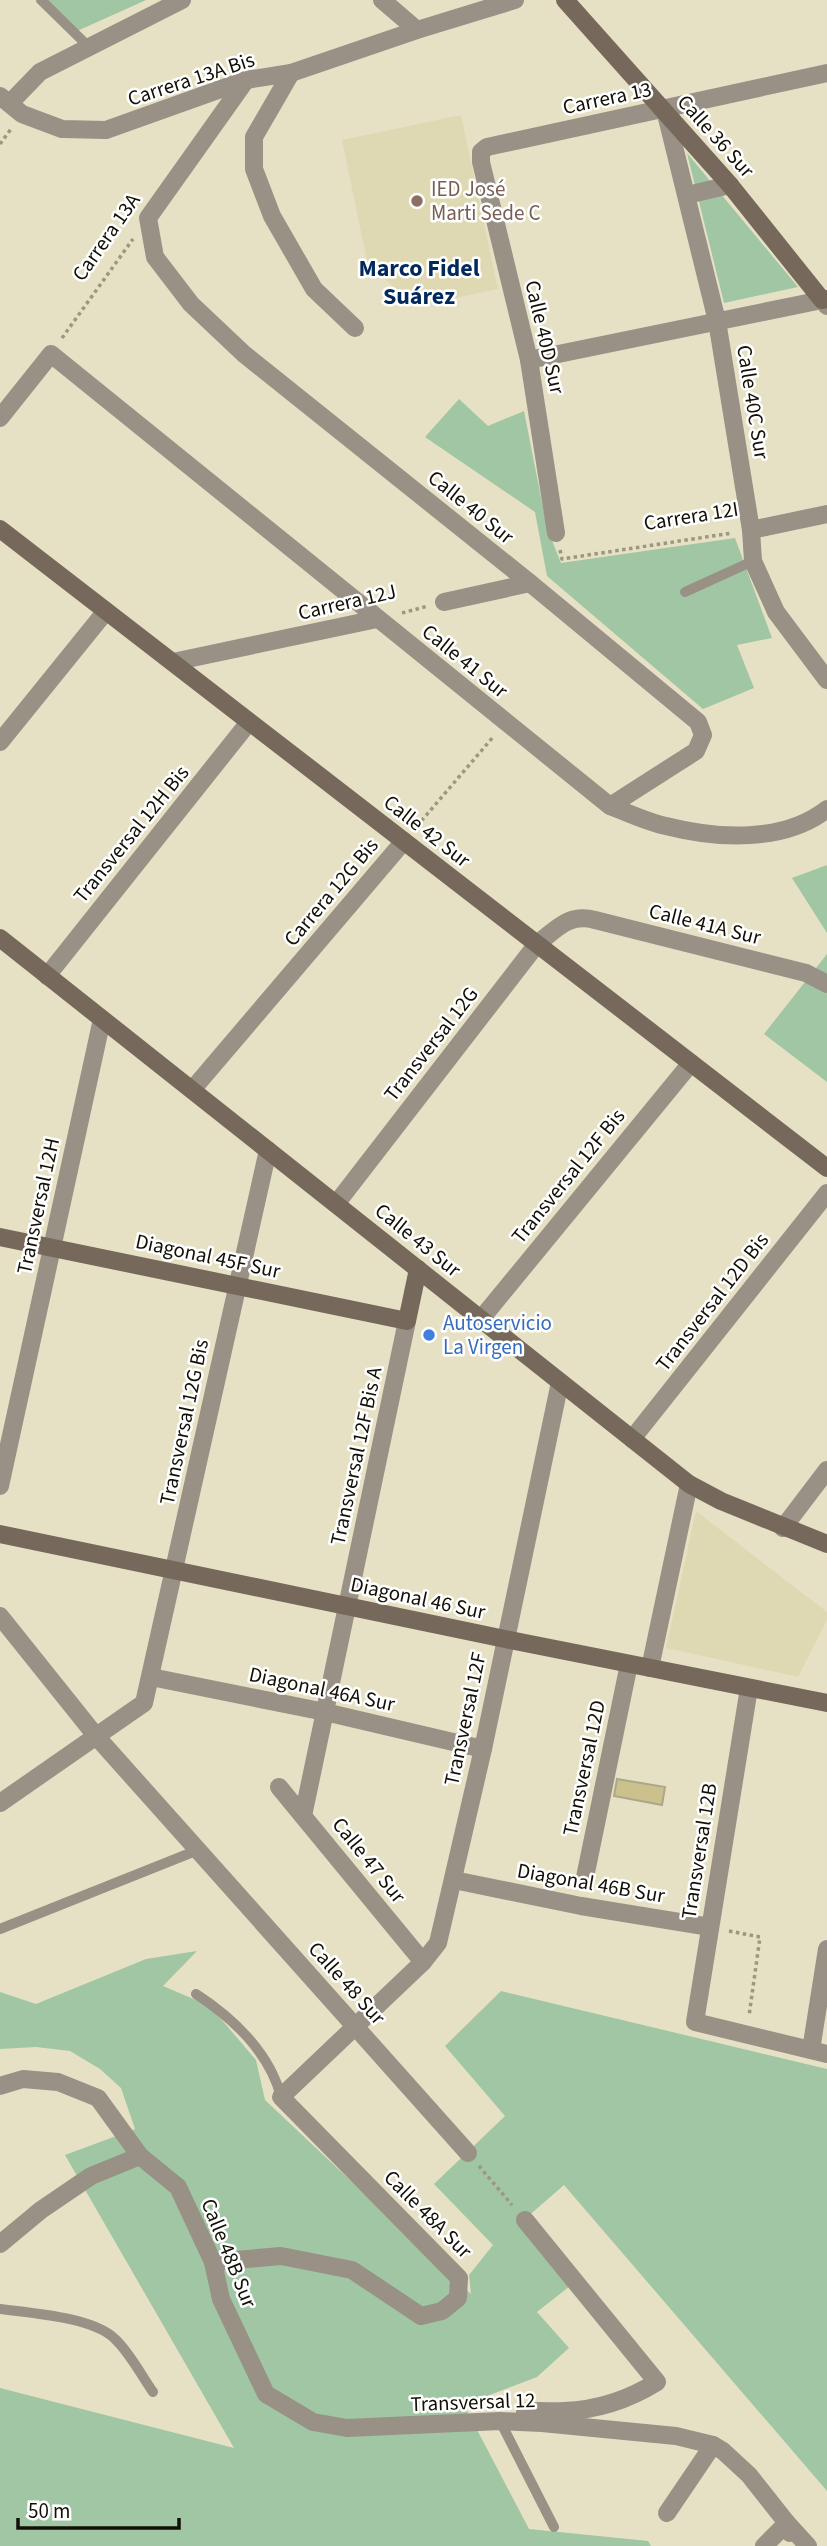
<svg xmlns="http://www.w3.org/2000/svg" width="827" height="2546" font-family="'Source Sans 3',sans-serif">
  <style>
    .built { fill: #dfd9b3 }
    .green { fill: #a0c6a3 }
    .building { fill: #cac18d; stroke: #aca78b; stroke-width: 2 }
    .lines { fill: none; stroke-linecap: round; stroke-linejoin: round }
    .path { stroke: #9b9781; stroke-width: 3.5; stroke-dasharray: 3.5 3.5; stroke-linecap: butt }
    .lane { stroke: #999086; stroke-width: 10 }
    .street { stroke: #999086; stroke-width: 18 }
    .secondary { stroke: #76695b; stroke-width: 18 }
    .education-dot { fill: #8d6e63; stroke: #fff; stroke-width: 2.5 }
    .shop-dot { fill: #3f7fe0; stroke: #fff; stroke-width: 2.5 }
    .labels { text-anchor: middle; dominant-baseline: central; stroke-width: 5; stroke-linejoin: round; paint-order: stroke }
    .street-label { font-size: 21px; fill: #121006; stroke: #fff }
    .education-label { font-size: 21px; fill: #785e54; stroke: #fff; text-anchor: start }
    .shop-label { font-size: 21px; fill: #366cbe; stroke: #fff; text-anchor: start }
    .quarter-label { font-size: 24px; font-weight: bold; fill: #01295c; stroke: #fff }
  </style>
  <rect width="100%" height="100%" fill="#e6e1c4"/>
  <g class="built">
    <polygon points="461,115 498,289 413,307 367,261 342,140"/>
    <polygon points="696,1511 827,1612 827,1620 798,1677 666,1648"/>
  </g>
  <g class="green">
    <polygon points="47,0 146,0 75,32"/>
    <polygon points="687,153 798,287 724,303"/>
    <polygon points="459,399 488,426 524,411 547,528 561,563 735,538 772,638 737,645 754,688 703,709 547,576 535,512 425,437"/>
    <polygon points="827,865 827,933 792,878"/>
    <polygon points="827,954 827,1082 764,1034"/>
    <polygon points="197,1951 163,1986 210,2006 256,2060 265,2100 471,2294 469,2275 493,2245 434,2184 505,2116 445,2046 501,1991 827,2069 827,2491 564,2185 518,2225 570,2286 537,2312 569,2348 537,2377 464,2405 529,2529 648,2541 651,2546 0,2546 0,2388 234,2448 65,2155 135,2129 121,2088 100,2069 70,2051 36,2047 0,2049 0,1992 36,2004 146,1959"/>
  </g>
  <polygon class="building" points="617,1779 665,1787 662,1805 614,1796"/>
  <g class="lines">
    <g class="path">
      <polyline points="0,144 11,129"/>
      <polyline points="62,338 133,239"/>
      <polyline points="560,550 562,559 732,533"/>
      <polyline points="402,613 428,606"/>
      <polyline points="417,826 494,736"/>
      <polyline points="729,1931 760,1937 749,2016"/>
      <polyline points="479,2166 512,2205"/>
    </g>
    <g class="lane">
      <polyline points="41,0 89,47"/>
      <polyline points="685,592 753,561"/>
      <polyline points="0,1929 198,1850"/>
      <path d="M196,1994C233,2018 270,2053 281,2097"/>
      <path d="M0,2309C30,2313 93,2317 115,2339C130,2353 141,2375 153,2392"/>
      <polyline points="500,2421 554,2527"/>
    </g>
    <g class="street">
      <polyline points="382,0 417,30"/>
      <polyline points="291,73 254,137 254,169 272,216 314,289 355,328"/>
      <polyline points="246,80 148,218 155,257 191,304 244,354 530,583 698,722 703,735 696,751 610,806"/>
      <polyline points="0,96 22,114 62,129 106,130 246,80 291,73 417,30 515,0"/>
      <polyline points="10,103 40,72 182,0"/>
      <polyline points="666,114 717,321 751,530 753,561 776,612 827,680"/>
      <polyline points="687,195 730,185"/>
      <polyline points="529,360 822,300 827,306"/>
      <path d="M0,418L51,354L610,806C629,813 647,822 666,826C717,839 784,843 827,809"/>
      <polyline points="751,530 827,514"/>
      <polyline points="556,533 529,360 481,162 481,152 487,147 827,73"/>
      <polyline points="444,602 530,583"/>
      <polyline points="173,662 377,619"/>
      <polyline points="0,742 106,611"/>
      <polyline points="47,976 249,722"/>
      <polyline points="192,1090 404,841"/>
      <path d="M336,1204L537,944C557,929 568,913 595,920L806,973L827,984"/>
      <polyline points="481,1319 691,1063"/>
      <polyline points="632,1439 827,1193"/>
      <polyline points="0,1486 102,1019"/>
      <polyline points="783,1528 827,1470"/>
      <polyline points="0,1616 96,1736 468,2153"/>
      <polyline points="650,1668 689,1484"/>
      <polyline points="151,1677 325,1712 483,1749"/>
      <polyline points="749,1688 695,2022 827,2054"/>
      <polyline points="279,1787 423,1962"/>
      <polyline points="0,1803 144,1703 268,1150"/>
      <polyline points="303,1816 407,1321"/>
      <polyline points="454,1880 581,1906 710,1927"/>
      <polyline points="584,1882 629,1664"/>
      <polyline points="811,2050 827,1949"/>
      <polyline points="0,2086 23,2079 58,2082 98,2098 140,2156 178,2187 213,2262 221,2299 266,2394 313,2422 347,2428 500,2421 542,2423 676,2436 713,2445 723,2451 749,2475 787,2523 808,2546"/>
      <path d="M525,2220L657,2382C628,2400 598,2410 564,2411C551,2412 538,2410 525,2412"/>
      <polyline points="0,2244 41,2210 91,2176 140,2156"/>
      <polyline points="213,2262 281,2256 352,2270 421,2316 442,2311 458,2298 459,2278 281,2097 423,1962 438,1943 483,1749 560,1382"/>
      <polyline points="667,2513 713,2445"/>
      <polyline points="764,2546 787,2523 790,2533"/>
    </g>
    <g class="secondary">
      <polyline points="565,0 730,185 822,300 827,299"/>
      <polyline points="0,529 827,1168"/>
      <polyline points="0,938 689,1484 721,1501 827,1544"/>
      <polyline points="0,1237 407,1321 418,1269"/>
      <polyline points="0,1534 505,1639 827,1703"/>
    </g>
  </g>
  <circle class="education-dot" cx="417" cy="201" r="7"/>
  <circle class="shop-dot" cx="429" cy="1335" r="7"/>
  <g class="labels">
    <g class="street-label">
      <text transform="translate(191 79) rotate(-18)">Carrera 13A Bis</text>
      <text transform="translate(607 98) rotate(-12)">Carrera 13</text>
      <text transform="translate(716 136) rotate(48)">Calle 36 Sur</text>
      <text transform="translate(106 237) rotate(-55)">Carrera 13A</text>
      <text transform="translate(545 337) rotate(77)">Calle 40D Sur</text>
      <text transform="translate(753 402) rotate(81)">Calle 40C Sur</text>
      <text transform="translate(471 507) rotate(39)">Calle 40 Sur</text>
      <text transform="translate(691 516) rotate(-9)">Carrera 12I</text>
      <text transform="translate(347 602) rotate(-13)">Carrera 12J</text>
      <text transform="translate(465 661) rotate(39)">Calle 41 Sur</text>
      <text transform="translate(427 831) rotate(38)">Calle 42 Sur</text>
      <text transform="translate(131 834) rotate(-51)">Transversal 12H Bis</text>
      <text transform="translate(331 892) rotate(-50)">Carrera 12G Bis</text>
      <text transform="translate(705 924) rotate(14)">Calle 41A Sur</text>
      <text transform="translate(431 1044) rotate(-52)">Transversal 12G</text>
      <text transform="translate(568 1176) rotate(-51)">Transversal 12F Bis</text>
      <text transform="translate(38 1206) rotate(-78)">Transversal 12H</text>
      <text transform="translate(418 1240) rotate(39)">Calle 43 Sur</text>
      <text transform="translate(208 1256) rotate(12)">Diagonal 45F Sur</text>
      <text transform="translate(712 1302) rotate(-52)">Transversal 12D Bis</text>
      <text transform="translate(184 1422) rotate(-78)">Transversal 12G Bis</text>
      <text transform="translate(356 1456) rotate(-78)">Transversal 12F Bis A</text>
      <text transform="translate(418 1598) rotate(12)">Diagonal 46 Sur</text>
      <text transform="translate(322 1689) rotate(12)">Diagonal 46A Sur</text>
      <text transform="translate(465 1719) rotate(-78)">Transversal 12F</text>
      <text transform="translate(584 1768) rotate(-78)">Transversal 12D</text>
      <text transform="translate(699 1851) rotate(-81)">Transversal 12B</text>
      <text transform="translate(369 1860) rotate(51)">Calle 47 Sur</text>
      <text transform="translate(591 1883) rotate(10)">Diagonal 46B Sur</text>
      <text transform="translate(347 1983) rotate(48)">Calle 48 Sur</text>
      <text transform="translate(428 2214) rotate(45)">Calle 48A Sur</text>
      <text transform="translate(229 2253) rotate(68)">Calle 48B Sur</text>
      <text transform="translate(473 2402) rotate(-2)">Transversal 12</text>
    </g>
    <g class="education-label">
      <text x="431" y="189">IED José<tspan x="431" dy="24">Marti Sede C</tspan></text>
    </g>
    <g class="shop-label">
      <text x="443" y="1323">Autoservicio<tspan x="443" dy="24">La Virgen</tspan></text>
    </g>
    <g class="quarter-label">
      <text x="419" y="268">Marco Fidel<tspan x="419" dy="28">Suárez</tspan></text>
    </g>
  </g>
  <path d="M18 2518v10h161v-10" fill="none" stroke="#121006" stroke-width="3.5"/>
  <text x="28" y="2518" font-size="21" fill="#121006" stroke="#ffffff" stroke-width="5" paint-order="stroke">50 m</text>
</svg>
